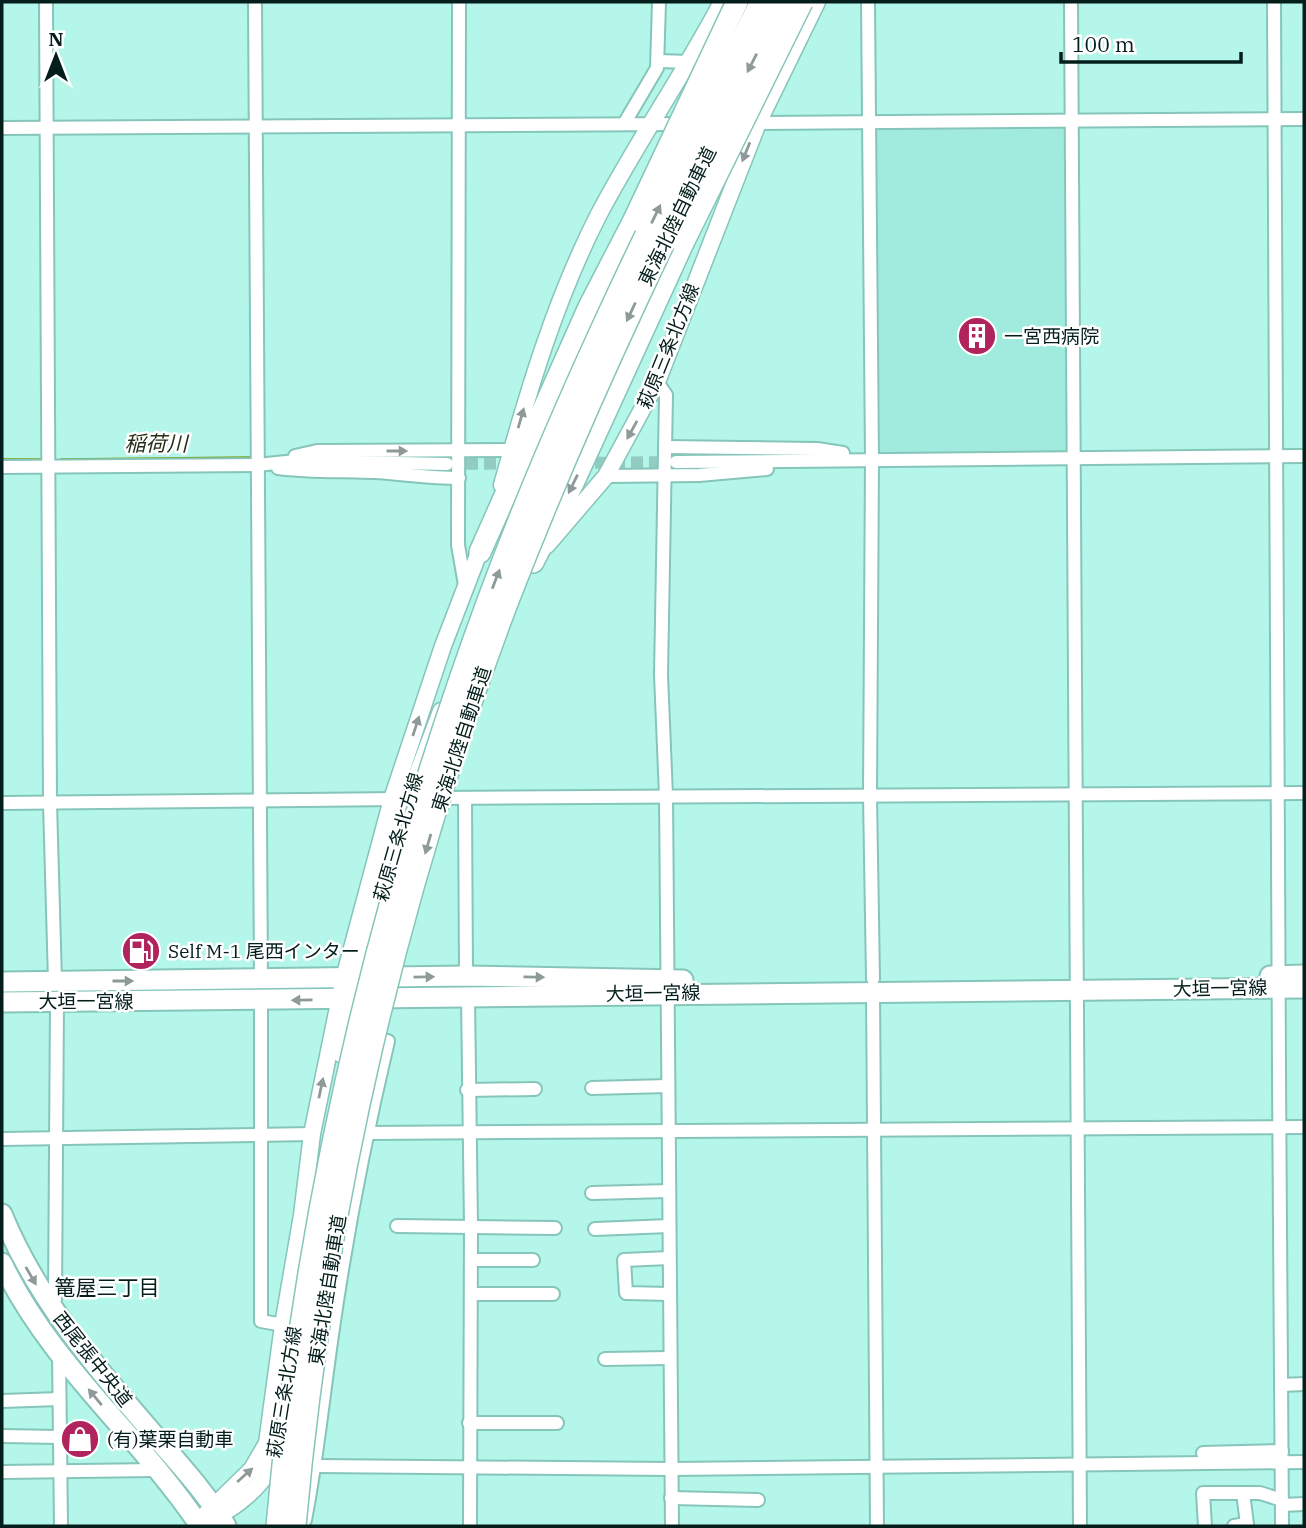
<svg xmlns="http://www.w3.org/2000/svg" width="1306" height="1528" font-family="'IBM Plex Serif','Noto Sans JP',serif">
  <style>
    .built { fill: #a0ebde }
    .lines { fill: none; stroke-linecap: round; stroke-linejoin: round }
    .stream { stroke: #7c9a03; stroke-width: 3.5 }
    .minor-tunnel { stroke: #92cbc1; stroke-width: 12; stroke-dasharray: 12 6; stroke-linecap: butt }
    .minor-casing { stroke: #85c5ba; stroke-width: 16 }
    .secondary-casing { stroke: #85c5ba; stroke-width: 19 }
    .primary-casing { stroke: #85c5ba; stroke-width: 23 }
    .motorway-casing { stroke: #85c5ba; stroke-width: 24 }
    .minor { stroke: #fff; stroke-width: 12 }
    .secondary { stroke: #fff; stroke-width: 16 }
    .primary { stroke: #fff; stroke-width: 19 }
    .motorway { stroke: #fff; stroke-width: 21 }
    .motorway-bridge-casing { stroke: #85c5ba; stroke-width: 24; stroke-linecap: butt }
    .motorway-bridge { stroke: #fff; stroke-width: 21 }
    .oneway { fill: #8e9a98 }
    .labels { text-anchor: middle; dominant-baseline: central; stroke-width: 5; stroke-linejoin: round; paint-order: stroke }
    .street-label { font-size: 19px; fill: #041f1b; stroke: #fff }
    .poi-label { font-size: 19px; fill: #041f1b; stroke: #fff; text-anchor: start }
    .water-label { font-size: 21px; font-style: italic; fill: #272e18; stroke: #fff }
    .neighbourhood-label { font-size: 21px; fill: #041f1b; stroke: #fff }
  </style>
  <rect width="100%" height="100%" fill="#b5f6eb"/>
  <polygon class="built" points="1066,126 1069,453 880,452 876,129"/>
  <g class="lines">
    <g class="stream">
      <polyline points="2,460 46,460"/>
      <polyline points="61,460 251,458"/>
    </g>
    <g class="minor-tunnel">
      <polyline points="577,463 674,462"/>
      <polyline points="448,464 548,463"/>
    </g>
    <g class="minor-casing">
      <g id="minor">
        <polyline points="46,2 50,803 55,981"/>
        <polyline points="255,2 261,980"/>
        <polyline points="459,2 458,545 465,585"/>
        <polyline points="868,2 872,458 870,796 873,979"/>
        <polyline points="1071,2 1080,1526"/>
        <path d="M1274,2C1274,510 1279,1018 1282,1526"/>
        <polyline points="658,61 690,62"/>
        <polyline points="751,123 1304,119"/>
        <polyline points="624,124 657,68 659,2"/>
        <polyline points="2,128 684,124"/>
        <polyline points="657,382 666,395 661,675 666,796 672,1526"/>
        <polyline points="665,447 817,449 843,453"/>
        <polyline points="295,456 317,451 511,450"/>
        <polyline points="676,462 1304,456"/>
        <polyline points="2,467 257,465 296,461 447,464"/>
        <path d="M278,468C315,473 351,470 388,473C412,475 434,478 459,478"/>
        <polyline points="606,476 699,475 767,469"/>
        <polyline points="437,798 1304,793"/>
        <polyline points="465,798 466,976"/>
        <polyline points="2,803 401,799"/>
        <polyline points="873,992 877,1526"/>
        <polyline points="468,996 471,1226 470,1526"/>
        <polyline points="261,1001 261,1321 283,1325"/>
        <polyline points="592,1088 668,1086"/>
        <polyline points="467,1090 535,1089"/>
        <polyline points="368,1133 1304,1127"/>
        <polyline points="2,1139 312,1134"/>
        <polyline points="592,1193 669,1191"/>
        <polyline points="397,1226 555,1228"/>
        <polyline points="595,1229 669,1226"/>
        <polyline points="471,1260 533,1260"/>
        <polyline points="471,1294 553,1294"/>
        <polyline points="669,1294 626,1293 624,1260 669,1258"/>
        <polyline points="48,1303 55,1299 57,1001"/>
        <polyline points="59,1354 61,1526"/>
        <polyline points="605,1359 669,1358"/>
        <polyline points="1281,1385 1304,1384"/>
        <polyline points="2,1401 59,1399"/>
        <polyline points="469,1423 557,1423"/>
        <polyline points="2,1436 60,1437"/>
        <polyline points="1203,1453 1282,1451"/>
        <polyline points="316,1466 671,1469 1304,1462"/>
        <polyline points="2,1472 155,1470"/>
        <polyline points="671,1498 758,1500"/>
        <polyline points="1282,1505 1304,1504"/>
        <path d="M305,1520C317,1459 323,1397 332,1335C346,1236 365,1138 388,1041"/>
        <polyline points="1205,1526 1203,1493 1260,1493 1282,1500"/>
        <polyline points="1234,1526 1247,1524 1243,1493"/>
      </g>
    </g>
    <g class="secondary-casing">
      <g id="secondary">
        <path d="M502,485C528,392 555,300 599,214C637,142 684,74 722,2"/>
        <polyline points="547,545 606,476 657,382 758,123 817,2"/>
        <polyline points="342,1055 359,978 408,799 441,711"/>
        <polyline points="206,1514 252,1469 267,1443 283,1325 302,1215 312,1134 344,978 392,799 443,646 483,542"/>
        <path d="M198,1524C232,1513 271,1483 278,1447"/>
      </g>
    </g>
    <g class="primary-casing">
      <g id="primary">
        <polyline points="1270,976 1304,975"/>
        <polyline points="2,982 466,976 683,980"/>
        <polyline points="2,1002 1304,988"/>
        <path d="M2,1214C36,1297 92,1363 150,1430C176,1461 205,1491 226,1526"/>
        <path d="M2,1263C50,1364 139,1435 200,1526"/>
      </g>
    </g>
    <g class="motorway-casing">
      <g id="motorway">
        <polyline points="480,552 589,307 634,220"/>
        <polyline points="533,562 574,481 683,243"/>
      </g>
    </g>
    <use href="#minor" class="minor"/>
    <use href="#secondary" class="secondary"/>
    <use href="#primary" class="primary"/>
    <use href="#motorway" class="motorway"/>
    <g class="motorway-bridge-casing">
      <g id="motorway-bridge">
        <polyline points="634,220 737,2"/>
        <polyline points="683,243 802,2"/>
        <path d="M277,1526C305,1210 379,896 489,598C565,393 663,197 761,2"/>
        <path d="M295,1526C323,1211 396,893 509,598C588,394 684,197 783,2"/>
      </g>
    </g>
    <use href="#motorway-bridge" class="motorway-bridge"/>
  </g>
  <defs><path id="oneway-solid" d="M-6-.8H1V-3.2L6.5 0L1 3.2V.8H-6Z" transform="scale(1.75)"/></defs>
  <g class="oneway">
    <use href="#oneway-solid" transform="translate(752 63) rotate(117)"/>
    <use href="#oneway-solid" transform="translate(746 152) rotate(112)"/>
    <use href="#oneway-solid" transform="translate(656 214) rotate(-64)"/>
    <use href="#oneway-solid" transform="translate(631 312) rotate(115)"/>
    <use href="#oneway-solid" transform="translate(521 418) rotate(-74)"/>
    <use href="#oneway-solid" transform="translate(632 430) rotate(119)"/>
    <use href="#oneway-solid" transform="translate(397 451)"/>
    <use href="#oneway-solid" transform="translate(573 484) rotate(116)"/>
    <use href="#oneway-solid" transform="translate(496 579) rotate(-69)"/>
    <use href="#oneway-solid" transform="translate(416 726) rotate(-72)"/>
    <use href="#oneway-solid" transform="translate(428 844) rotate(106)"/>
    <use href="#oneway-solid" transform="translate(424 977) rotate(-1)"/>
    <use href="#oneway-solid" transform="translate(534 977) rotate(1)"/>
    <use href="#oneway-solid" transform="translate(123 981)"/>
    <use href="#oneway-solid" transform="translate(302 1000) rotate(179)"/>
    <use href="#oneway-solid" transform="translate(321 1088) rotate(-78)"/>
    <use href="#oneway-solid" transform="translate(31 1276) rotate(60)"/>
    <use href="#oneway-solid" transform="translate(95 1397) rotate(-130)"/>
    <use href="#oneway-solid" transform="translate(245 1475) rotate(-42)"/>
  </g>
  <defs>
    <g id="building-disc" transform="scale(2.0125)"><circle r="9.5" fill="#b0235c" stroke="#fff"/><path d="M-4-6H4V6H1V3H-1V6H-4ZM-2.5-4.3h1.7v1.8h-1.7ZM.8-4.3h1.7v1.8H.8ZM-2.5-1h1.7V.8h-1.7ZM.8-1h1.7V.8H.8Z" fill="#fff"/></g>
    <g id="fuel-disc" transform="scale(2.0125)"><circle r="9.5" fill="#b0235c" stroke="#fff"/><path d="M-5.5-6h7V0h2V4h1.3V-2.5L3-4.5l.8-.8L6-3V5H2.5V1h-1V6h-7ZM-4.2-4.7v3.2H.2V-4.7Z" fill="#fff"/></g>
    <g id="shop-disc" transform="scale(2.0125)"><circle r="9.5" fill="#b0235c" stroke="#fff"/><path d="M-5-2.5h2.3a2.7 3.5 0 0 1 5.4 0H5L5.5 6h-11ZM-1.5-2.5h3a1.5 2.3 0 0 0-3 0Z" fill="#fff"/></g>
  </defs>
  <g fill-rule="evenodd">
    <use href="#building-disc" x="977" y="336"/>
    <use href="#fuel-disc" x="141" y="951"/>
    <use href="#shop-disc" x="80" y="1439"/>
  </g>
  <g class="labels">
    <g class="street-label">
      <text transform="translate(677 216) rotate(-64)">東海北陸自動車道</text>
      <text transform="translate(668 346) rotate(-68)">萩原三条北方線</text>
      <text transform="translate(461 739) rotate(-72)">東海北陸自動車道</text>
      <text transform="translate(398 837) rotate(-74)">萩原三条北方線</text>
      <text transform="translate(1220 988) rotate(-1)">大垣一宮線</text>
      <text transform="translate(653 993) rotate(-1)">大垣一宮線</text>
      <text x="86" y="1001">大垣一宮線</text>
      <text transform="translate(327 1290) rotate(-81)">東海北陸自動車道</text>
      <text transform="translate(93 1359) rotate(52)">西尾張中央道</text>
      <text transform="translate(284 1392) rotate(-81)">萩原三条北方線</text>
    </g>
    <g class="poi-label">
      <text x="1004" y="336">一宮西病院</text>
      <text x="168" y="951">Self M-1 尾西インター</text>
      <text x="107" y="1439">(有)葉栗自動車</text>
    </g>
    <g class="water-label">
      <text x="156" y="443">稲荷川</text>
    </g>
    <g class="neighbourhood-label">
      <text x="107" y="1287">篭屋三丁目</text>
    </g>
  </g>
  <rect width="1306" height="1528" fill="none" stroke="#041f1b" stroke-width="7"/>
  <g transform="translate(56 56)" stroke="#ffffff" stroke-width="5" paint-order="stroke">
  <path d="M0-5L12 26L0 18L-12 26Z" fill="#041f1b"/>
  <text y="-10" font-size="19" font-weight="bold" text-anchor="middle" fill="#041f1b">N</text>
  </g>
  <path d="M1061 52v10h180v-10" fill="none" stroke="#041f1b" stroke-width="3.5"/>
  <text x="1072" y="52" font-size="21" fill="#041f1b" stroke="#ffffff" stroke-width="5" paint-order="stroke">100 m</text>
</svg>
